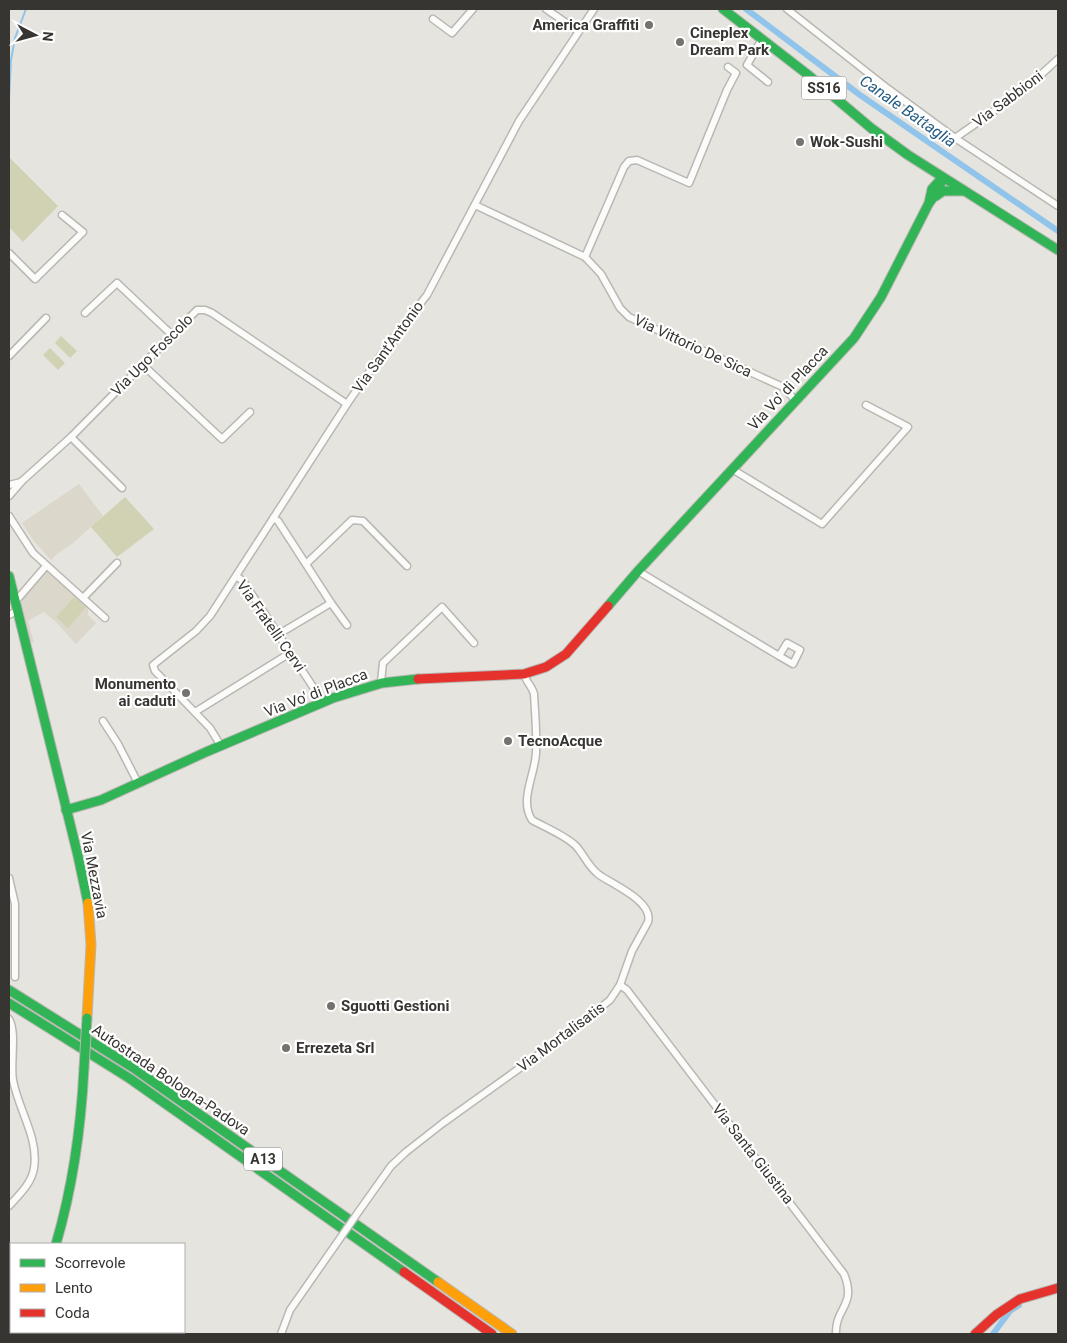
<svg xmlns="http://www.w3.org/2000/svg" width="1067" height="1343" font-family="Roboto,sans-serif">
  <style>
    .built { fill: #dbd7cb }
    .green { fill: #d1d2b3 }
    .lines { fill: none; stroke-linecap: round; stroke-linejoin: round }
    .stream { stroke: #90c4eb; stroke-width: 2 }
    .canal { stroke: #90c4eb; stroke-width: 6 }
    .street-casing { stroke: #b9b7b3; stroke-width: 9 }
    .fast-casing { stroke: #b9b7b3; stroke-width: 11 }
    .slow-casing { stroke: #b9b7b3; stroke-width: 11 }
    .jam-casing { stroke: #b9b7b3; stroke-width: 11 }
    .street { stroke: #fbfbfa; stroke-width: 6 }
    .fast { stroke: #30b455; stroke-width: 9 }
    .slow { stroke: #ff9f0a; stroke-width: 9 }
    .jam { stroke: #e5322d; stroke-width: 9 }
    .street-bridge-casing { stroke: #b9b7b3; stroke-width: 9; stroke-linecap: butt }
    .fast-bridge-casing { stroke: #b9b7b3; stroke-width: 11; stroke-linecap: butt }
    .street-bridge { stroke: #fbfbfa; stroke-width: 6 }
    .fast-bridge { stroke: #30b455; stroke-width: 9 }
    .poi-dot { fill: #74726e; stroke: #fff; stroke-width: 2 }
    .labels { text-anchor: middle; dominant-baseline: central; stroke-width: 4.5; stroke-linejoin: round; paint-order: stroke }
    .shield { fill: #fff; stroke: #73726f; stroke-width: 1 }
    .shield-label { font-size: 14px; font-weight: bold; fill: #373531 }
    .poi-label { font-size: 15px; font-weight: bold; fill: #373531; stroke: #fff; text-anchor: start }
    .street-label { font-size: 15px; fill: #373531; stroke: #fff }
    .water-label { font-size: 16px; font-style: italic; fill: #255c83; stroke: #fff }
  </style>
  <rect width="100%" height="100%" fill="#e6e4de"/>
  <g class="built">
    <polygon points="79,484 103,516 73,543 58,553 51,560 34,541 22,523"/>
    <polygon points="48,569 88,607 88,615 96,623 76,644 56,622 44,612 28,621 34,643 30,642 21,605 22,601 25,595"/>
  </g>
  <g class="green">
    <polygon points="9,157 58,206 23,242 9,227"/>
    <polygon points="61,336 77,351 70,358 55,343"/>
    <polygon points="50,348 65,363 58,370 43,355"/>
    <polygon points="125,497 154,529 117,557 91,527"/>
    <polygon points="74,597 86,607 68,628 56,617"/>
  </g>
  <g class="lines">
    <polyline class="stream" points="9,100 11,60 15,38 26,9"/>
    <g class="canal">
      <polyline points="746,9 860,95 1058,231"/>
      <polyline points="993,1334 1010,1311 1019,1305"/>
    </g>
    <g class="street-casing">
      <g id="street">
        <polyline points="546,9 578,31"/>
        <polyline points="787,9 887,88 955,138 1058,206"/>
        <polyline points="433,19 452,33 473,9"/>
        <polyline points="762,39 747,65 768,82"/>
        <polyline points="955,138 1023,91 1058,59"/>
        <polyline points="475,205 585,257 601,274 620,308 629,317 783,387 796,401"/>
        <polyline points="9,253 35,279 83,232 62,215"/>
        <polyline points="585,257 624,167 629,161 637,160 689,183 727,90 736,73 728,67"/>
        <polyline points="85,313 117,283 172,335"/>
        <polyline points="9,356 46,318"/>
        <polyline points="143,365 222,439 250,412"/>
        <polyline points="71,437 122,488"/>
        <polyline points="732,469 822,524 908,427 866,405"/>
        <polyline points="9,485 21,482"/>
        <polyline points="9,496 22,481 71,437 197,310 205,310 212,313 347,404"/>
        <polyline points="9,516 33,553 105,618"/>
        <polyline points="273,518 278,521 331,603 279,634"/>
        <polyline points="306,564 352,520 363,521 407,566"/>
        <polyline points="638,571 779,656 793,664 800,650 787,643 779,656"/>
        <polyline points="236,576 243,581 323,702"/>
        <polyline points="83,598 117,563"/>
        <polyline points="15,602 46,566"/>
        <polyline points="331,603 347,625"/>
        <polyline points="9,615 17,611"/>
        <polyline points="381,682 383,663 442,607 474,643"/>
        <polyline points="195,712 290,653"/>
        <polyline points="103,721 118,744 138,783"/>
        <polyline points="221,746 210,728 155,671 153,665 196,631 210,616 347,404 390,342 427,295 519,121 594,9"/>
        <polyline points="9,878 15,904 15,977"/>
        <path d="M620,985L627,990L844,1274C857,1306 835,1307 836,1334"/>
        <path d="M9,1019C17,1032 10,1063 13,1080C18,1109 39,1138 34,1168C32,1183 19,1195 9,1206"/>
        <path d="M359,1211L391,1166L406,1152L443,1123L573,1030L610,1000L620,985L632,951L648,922C654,901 611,884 598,874C588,866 584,855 576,846C565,835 546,828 532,820C519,800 535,775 536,753C537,733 535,713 534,694C532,686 526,682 524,674"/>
        <polyline points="281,1334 290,1310 334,1247"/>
      </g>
    </g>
    <g class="fast-casing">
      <g id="fast">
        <polyline points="723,9 807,74 871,128 908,155 1058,250"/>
        <polyline points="936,196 943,191 963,191"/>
        <polyline points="929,203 932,189 942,178"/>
        <polyline points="9,576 78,856 88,903"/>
        <polyline points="608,606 638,571 854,338 881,297 929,203 939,190 942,178"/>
        <polyline points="66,810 101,800 206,752 333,698 382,683 418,679"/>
        <polyline points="9,990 135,1069 438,1282"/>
        <polyline points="9,1003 129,1078 404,1272"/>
        <path d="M56,1244C73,1186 81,1128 84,1068"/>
      </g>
    </g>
    <g class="slow-casing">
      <g id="slow">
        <polyline points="87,1018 91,945 88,903"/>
        <polyline points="438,1282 512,1334"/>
      </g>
    </g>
    <g class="jam-casing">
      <g id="jam">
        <polyline points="418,679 524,674 546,667 566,654 608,606"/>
        <polyline points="404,1272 492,1334"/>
        <polyline points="31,1334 32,1332"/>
        <polyline points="975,1334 996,1315 1020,1299 1058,1288"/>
      </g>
    </g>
    <use href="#street" class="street"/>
    <use href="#fast" class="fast"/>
    <use href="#slow" class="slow"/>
    <use href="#jam" class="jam"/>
    <g class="street-bridge-casing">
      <polyline id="street-bridge" points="334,1247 359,1211"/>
    </g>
    <g class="fast-bridge-casing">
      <polyline id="fast-bridge" points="84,1068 87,1018"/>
    </g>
    <use href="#street-bridge" class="street-bridge"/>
    <use href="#fast-bridge" class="fast-bridge"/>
  </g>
  <g class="poi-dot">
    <circle cx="649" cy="25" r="5"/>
    <circle cx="680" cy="42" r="5"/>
    <circle cx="800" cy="142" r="5"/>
    <circle cx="186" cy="693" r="5"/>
    <circle cx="508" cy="741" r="5"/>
    <circle cx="331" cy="1006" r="5"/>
    <circle cx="286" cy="1048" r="5"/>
  </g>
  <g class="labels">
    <g class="shield">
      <rect x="801.5" y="76.5" width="45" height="23" rx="4"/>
      <rect x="244" y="1147.5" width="38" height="23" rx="4"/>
    </g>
    <g class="shield-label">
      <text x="824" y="88">SS16</text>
      <text x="263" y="1159">A13</text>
    </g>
    <g class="poi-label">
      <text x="639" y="25" text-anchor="end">America Graffiti</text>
      <text x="690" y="33">Cineplex<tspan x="690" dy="17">Dream Park</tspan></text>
      <text x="810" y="142">Wok-Sushi</text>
      <text x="176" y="684" text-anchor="end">Monumento<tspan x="176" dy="17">ai caduti</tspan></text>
      <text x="518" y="741">TecnoAcque</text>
      <text x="341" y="1006">Sguotti Gestioni</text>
      <text x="296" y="1048">Errezeta Srl</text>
    </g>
    <g class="street-label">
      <text transform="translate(1008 99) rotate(-37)">Via Sabbioni</text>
      <text transform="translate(693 346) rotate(25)">Via Vittorio De Sica</text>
      <text transform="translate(388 347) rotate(-54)">Via Sant'Antonio</text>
      <text transform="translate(152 355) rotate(-45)">Via Ugo Foscolo</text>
      <text transform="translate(788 388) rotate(-47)">Via Vo' di Placca</text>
      <text transform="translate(271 626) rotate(55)">Via Fratelli Cervi</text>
      <text transform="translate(316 693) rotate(-21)">Via Vo' di Placca</text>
      <text transform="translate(94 875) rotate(79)">Via Mezzavia</text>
      <text transform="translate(561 1037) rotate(-37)">Via Mortalisatis</text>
      <text transform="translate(171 1080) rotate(34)">Autostrada Bologna-Padova</text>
      <text transform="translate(753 1154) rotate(52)">Via Santa Giustina</text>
    </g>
    <g class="water-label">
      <text transform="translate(908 111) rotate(35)">Canale Battaglia</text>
    </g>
  </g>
  <rect width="1067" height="1343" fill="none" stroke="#373531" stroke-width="20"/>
  <rect x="10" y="1243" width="175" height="90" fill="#ffffff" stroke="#afaead"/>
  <rect x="20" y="1259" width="25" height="8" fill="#30b455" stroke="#afaead"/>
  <text x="55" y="1268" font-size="15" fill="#373531">Scorrevole</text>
  <rect x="20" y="1284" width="25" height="8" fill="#ff9f0a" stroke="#afaead"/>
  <text x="55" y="1293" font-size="15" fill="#373531">Lento</text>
  <rect x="20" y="1309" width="25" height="8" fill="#e5322d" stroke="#afaead"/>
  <text x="55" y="1318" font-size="15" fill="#373531">Coda</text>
  <g transform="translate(35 35) rotate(96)" stroke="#ffffff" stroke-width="4" paint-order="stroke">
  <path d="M0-4L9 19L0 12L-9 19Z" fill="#373531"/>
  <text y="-8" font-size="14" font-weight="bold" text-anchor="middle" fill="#373531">N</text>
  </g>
</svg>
